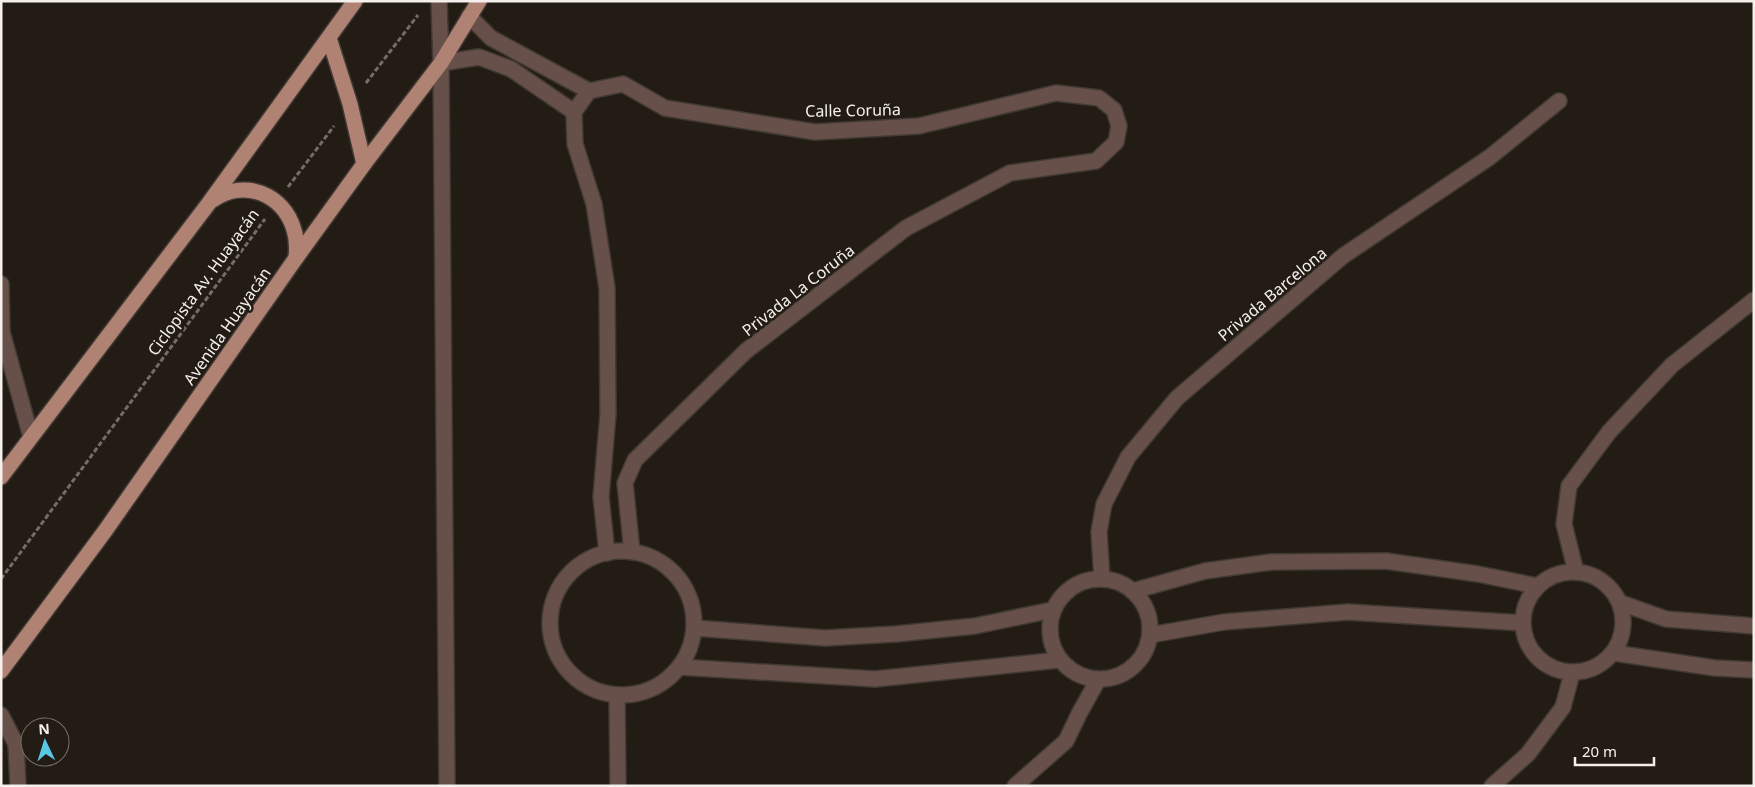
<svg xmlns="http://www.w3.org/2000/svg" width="1755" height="787" font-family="'Noto Sans',sans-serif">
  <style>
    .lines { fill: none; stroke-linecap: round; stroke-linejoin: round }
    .service-casing { stroke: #403a33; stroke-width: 18 }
    .minor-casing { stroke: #403a33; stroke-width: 18 }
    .tertiary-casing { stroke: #403a33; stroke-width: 18 }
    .primary-casing { stroke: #403a33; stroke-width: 18 }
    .path { stroke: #736d66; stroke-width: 3; stroke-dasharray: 5 2.5; stroke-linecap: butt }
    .service { stroke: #675049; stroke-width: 15 }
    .minor { stroke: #675049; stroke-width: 15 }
    .tertiary { stroke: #675049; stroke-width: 15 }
    .primary { stroke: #b08274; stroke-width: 15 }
    .labels { text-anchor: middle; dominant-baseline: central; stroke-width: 5; stroke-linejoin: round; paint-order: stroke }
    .street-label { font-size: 16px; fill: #f5f0eb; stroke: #231c15 }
  </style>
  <rect width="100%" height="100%" fill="#231c15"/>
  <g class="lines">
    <g class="service-casing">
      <polyline id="service" points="1,715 16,744 18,786"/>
    </g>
    <g class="minor-casing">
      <g id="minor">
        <polyline points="439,1 441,63 447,786"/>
        <polyline points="469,16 491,38 589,91"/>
        <polyline points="441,63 479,57 511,69 574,112"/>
        <polyline points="1,284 2,332 31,437"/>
        <polyline points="607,553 601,497 608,414 607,288 594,204 575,144 574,112 589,91 623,84 665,108 815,132 919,126 1056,93 1099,98 1114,110 1119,126 1116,142 1096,161 1010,173 906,228 746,351 635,460 625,483 632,552"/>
        <polyline points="1576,572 1564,524 1569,486 1609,432 1672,365 1754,300"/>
        <polyline points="1102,579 1099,532 1104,504 1128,457 1177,398 1343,256 1490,157 1559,101"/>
        <polyline points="617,695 618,786"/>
        <polyline points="1015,786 1066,741 1080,712 1098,680"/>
        <polyline points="1492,786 1528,754 1563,707 1572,673"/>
      </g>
    </g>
    <g class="tertiary-casing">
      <g id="tertiary">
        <circle cx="622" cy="623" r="72"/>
        <circle cx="1573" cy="622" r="50"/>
        <circle cx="1100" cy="629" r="50"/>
        <polyline points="1133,591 1205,571 1271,562 1386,561 1478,574 1537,586"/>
        <polyline points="1621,603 1666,619 1754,626"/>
        <polyline points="694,628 825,638 896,634 975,626 1052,610"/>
        <polyline points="1150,635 1224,622 1348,612 1523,623"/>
        <polyline points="1614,653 1715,668 1754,670"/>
        <polyline points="679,667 875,679 1059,660"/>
      </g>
    </g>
    <g class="primary-casing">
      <g id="primary">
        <polyline points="329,38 350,104 364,164"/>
        <path d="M213,200C244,178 284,194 294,230C297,239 297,248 296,258"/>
        <polyline points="1,477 209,203 355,1"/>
        <polyline points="1,671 105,531 296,258 364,164 441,63 479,1"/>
      </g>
    </g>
    <g class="path">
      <polyline points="366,83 418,15"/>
      <polyline points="288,187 334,126"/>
      <polyline points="1,579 265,219"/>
    </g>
    <use href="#service" class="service"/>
    <use href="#minor" class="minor"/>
    <use href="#tertiary" class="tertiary"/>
    <use href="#primary" class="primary"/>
  </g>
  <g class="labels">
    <g class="street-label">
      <text transform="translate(853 110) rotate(-1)">Calle Coruña</text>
      <text transform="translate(203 282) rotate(-54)">Ciclopista Av. Huayacán</text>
      <text transform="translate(798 290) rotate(-38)">Privada La Coruña</text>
      <text transform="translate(1272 294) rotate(-40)">Privada Barcelona</text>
      <text transform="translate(227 326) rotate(-55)">Avenida Huayacán</text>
    </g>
  </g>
  <rect width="1755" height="787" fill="none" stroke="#f5f0eb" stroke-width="5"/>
  <g transform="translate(45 742) rotate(356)"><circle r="24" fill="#231c15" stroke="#77716b"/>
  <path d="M0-4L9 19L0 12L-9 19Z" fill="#59c8e4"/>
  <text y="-8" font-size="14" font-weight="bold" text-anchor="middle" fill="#f5f0eb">N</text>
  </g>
  <path d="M1575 757v8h79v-8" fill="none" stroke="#f5f0eb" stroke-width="2.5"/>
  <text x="1582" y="757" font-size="15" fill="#f5f0eb" stroke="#231c15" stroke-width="4" paint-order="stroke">20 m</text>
</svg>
